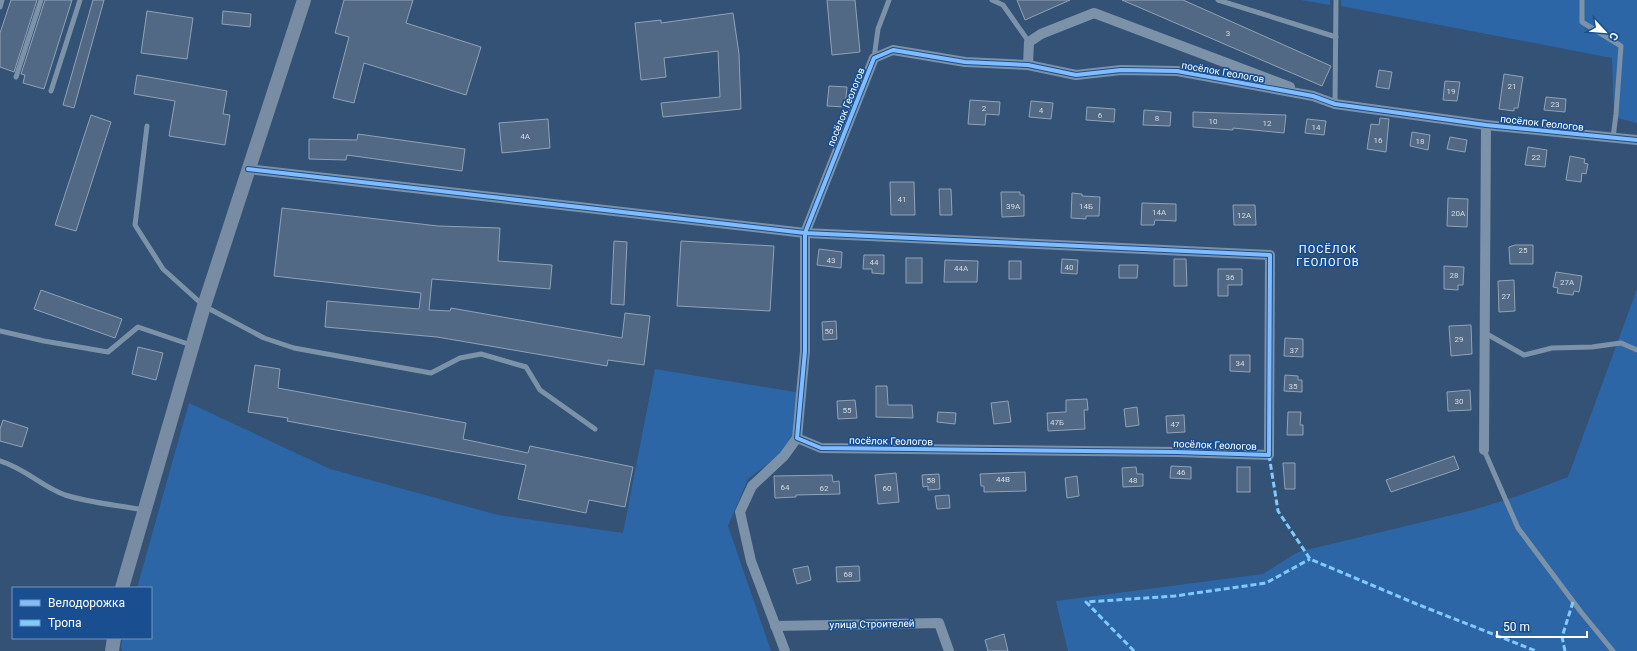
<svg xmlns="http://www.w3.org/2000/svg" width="1637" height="651" font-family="Roboto,sans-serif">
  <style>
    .green { fill: #2d66a7 }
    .building { fill: #516985; stroke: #91a2b6 }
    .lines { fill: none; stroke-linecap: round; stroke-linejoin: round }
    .lane { stroke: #7c92a8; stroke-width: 5 }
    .street { stroke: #7c92a8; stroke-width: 10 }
    .secondary { stroke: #788da4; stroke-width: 14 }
    .quiet { stroke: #80caff; stroke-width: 3; stroke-dasharray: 6 3; stroke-linecap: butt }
    .cycleway-casing { stroke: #194f90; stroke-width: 6 }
    .cycleway { stroke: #80bcff; stroke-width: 4 }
    .labels { text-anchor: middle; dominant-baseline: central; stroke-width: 3.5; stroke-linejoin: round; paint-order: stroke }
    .number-label { font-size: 8px; fill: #d4dae0 }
    .street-label { font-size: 10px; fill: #fff; stroke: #194f90 }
    .neighbourhood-label { font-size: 11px; letter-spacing: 1px; fill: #fff; stroke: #194f90 }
  </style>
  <rect width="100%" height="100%" fill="#345275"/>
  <g class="green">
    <polygon points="1301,0 1330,0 1330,5"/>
    <polygon points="1341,0 1637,0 1637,123 1614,117 1612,58 1341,6"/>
    <polygon points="1637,289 1637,651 1068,651 1056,601 1263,574 1298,552 1473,510 1518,496 1568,477"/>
    <polygon points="655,369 801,393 790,446 748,479 728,526 771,651 122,651 121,646 123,638 151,638 151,588 137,588 189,403 330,469 498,515 623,533"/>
  </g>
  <g class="building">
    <polygon points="11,0 37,0 14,72 0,67 0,33"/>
    <polygon points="45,0 72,0 44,89 23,83 25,75 21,74"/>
    <polygon points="93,0 104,0 74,108 63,105"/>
    <polygon points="344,0 413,0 406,23 481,47 466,95 364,63 354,103 333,98 349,37 335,33"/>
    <polygon points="827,0 855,0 860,52 832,55"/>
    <polygon points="1017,0 1070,0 1025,20"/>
    <polygon points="1122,0 1183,0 1331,66 1322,86"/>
    <polygon points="147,11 193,18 187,59 141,53"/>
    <polygon points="223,11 251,14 250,27 222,24"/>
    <polygon points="733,13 739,54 741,109 663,117 661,103 720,97 718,51 664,58 666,77 641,80 635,23 661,20 661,23"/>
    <polygon points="1379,70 1392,72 1389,89 1376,87"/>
    <polygon points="1504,74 1523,77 1518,108 1514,108 1514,111 1499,109"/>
    <polygon points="137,75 227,91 223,114 230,115 225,145 169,136 175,101 134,94"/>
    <polygon points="1445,81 1460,82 1457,101 1443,100"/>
    <polygon points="829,86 847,87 845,107 827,106"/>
    <polygon points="1546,97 1566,99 1565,112 1544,110"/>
    <polygon points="970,100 1000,102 999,115 986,114 985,125 968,124"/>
    <polygon points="1031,101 1053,103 1051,119 1029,117"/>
    <polygon points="1087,107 1115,109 1114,122 1086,120"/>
    <polygon points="1144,110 1171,112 1170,126 1143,125"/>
    <polygon points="1193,112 1286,115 1284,133 1233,128 1233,130 1193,127"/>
    <polygon points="91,115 111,122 76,231 55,225"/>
    <polygon points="1380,118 1389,119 1386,152 1367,149 1371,124 1379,125"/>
    <polygon points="548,119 550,148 502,153 499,123"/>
    <polygon points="1307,119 1326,121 1324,135 1305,133"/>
    <polygon points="1412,132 1430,135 1428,150 1410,146"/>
    <polygon points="358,134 465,149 462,171 347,155 346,160 309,159 309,139 357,140"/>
    <polygon points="1450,137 1467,140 1465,152 1447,149"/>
    <polygon points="1528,147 1547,150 1545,167 1525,165"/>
    <polygon points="1570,156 1585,159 1584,163 1588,164 1586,174 1582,173 1581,182 1566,180"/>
    <polygon points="890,182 914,182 915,215 891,215"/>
    <polygon points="939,189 951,189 952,215 940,215"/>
    <polygon points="1001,192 1020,192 1020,195 1024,195 1024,216 1002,217"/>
    <polygon points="1072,193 1082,194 1082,196 1100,197 1099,216 1086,216 1086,219 1071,218"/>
    <polygon points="1448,198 1468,199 1467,227 1447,226"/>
    <polygon points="1142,203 1176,204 1176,221 1155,220 1154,225 1141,225"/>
    <polygon points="1233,205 1255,205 1256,225 1234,225"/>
    <polygon points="282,208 438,226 500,228 498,261 552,265 550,289 432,279 429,310 450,311 451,308 622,338 625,313 650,316 644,365 608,360 607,366 437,337 325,327 327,301 419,309 421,293 274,276"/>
    <polygon points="614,241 627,242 624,305 611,304"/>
    <polygon points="681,241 774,246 770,311 677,306"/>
    <polygon points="1515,245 1533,245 1533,264 1510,264 1509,247"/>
    <polygon points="819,249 842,252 841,268 817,265"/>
    <polygon points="864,255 884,255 884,274 872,273 872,269 863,269"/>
    <rect x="906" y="258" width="16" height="25"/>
    <polygon points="1062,259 1078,260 1077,274 1061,273"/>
    <polygon points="1174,259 1186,259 1187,286 1174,286"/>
    <polygon points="945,260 978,261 977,282 944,282"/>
    <rect x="1009" y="261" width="12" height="18"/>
    <polygon points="1119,265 1138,265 1137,278 1119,278"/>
    <polygon points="1444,266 1464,267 1463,285 1458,285 1458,290 1444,289"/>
    <polygon points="1218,269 1242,269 1242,285 1228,285 1228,296 1218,296"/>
    <polygon points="1556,272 1582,276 1579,292 1574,291 1573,295 1557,293 1558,288 1553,287"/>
    <polygon points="1514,280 1515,311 1499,312 1498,281"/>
    <polygon points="41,290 122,319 115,338 34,309"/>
    <polygon points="836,321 837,339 823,340 822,322"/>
    <polygon points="1471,325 1472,354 1451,356 1449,326"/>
    <polygon points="1285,338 1303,339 1303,357 1284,356"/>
    <polygon points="138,347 163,353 156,380 132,374"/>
    <polygon points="1230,355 1250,355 1250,372 1230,371"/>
    <polygon points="255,365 280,369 278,388 466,423 463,439 528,453 530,446 633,467 625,507 589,500 586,513 518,499 526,465 287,421 288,418 248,412"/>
    <polygon points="1285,375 1298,376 1298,380 1302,380 1302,392 1284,391"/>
    <polygon points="876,386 887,386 888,405 912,405 913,418 876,417"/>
    <polygon points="1470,390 1471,410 1448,411 1447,392"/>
    <polygon points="1087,399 1088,410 1084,410 1085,429 1048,431 1047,413 1066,412 1066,400"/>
    <polygon points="855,400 857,418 838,419 837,401"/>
    <polygon points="1008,401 1011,422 994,424 991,403"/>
    <polygon points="1137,407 1139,425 1126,427 1124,409"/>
    <polygon points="938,412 956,413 955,424 937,422"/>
    <polygon points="1288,412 1301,412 1300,425 1303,425 1303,435 1287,435"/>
    <polygon points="1184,415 1185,432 1167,433 1166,416"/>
    <polygon points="3,420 28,428 22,447 0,441 0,429"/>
    <polygon points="1454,456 1459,469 1391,492 1386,480"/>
    <polygon points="1283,463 1295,463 1295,489 1285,489"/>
    <polygon points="1171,466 1191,467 1191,479 1170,478"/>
    <polygon points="1136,467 1137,474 1143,474 1143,486 1123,487 1122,468"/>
    <rect x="1237" y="467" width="13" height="25"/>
    <polygon points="1025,472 1026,491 984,492 984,486 981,486 980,474"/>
    <polygon points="896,473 899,502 878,504 875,475"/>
    <polygon points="939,474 940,489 928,490 928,486 923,487 922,475"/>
    <polygon points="832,475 833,482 839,481 840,494 796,495 796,497 775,498 774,476"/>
    <polygon points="1077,476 1079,496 1067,498 1065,478"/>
    <polygon points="949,495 950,508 937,509 935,496"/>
    <polygon points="808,566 811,580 797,584 793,569"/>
    <polygon points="859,566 860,581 837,582 836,567"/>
    <polygon points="1004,634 1008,651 988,651 985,640"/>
  </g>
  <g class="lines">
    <g class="lane">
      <polyline points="992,0 1003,5 1029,42"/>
      <polyline points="1218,0 1336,37"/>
      <polyline points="1582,0 1582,22 1621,46 1616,114 1613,138"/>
      <polyline points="0,7 2,0"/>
      <polyline points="874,58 878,29 889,0"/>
      <polyline points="16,77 41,0"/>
      <polyline points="51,91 80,0"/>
      <polyline points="1335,104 1336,0"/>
      <polyline points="147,126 135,225 163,269 204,306 264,338 294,348 431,373 460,358 481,354 526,367 540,390 595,429"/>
      <polyline points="0,331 44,341 108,352 138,327 191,345"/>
      <polyline points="1485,333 1524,355 1552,348 1592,347 1621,343 1637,350"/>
      <polyline points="1484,450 1518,528 1581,612 1613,651"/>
      <path d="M0,461C26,469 42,487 65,495C90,503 118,505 143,510"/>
    </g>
    <g class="street">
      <polyline points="1028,65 1029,42 1041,34 1094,13 1290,87"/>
      <polyline points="248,169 805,233 1270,255 1269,455 1177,452 821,448 797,438 805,351 805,233 874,58 893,50 965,62 1028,65 1076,75 1121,70 1177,71 1313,96 1335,104 1486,125 1637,140"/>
      <polyline points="1484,450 1486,125"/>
      <polyline points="775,626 939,623 949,651"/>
      <polyline points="785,651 751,561 740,512 752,486 784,456 797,438"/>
    </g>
    <g class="secondary">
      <polyline points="122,588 204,306 304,0"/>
      <polyline points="112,651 114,638"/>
    </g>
    <g class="quiet">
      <polyline points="1269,455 1278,511 1310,559 1419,605 1536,651"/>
      <polyline points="1134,651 1086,602 1175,596 1266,583 1310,559"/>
      <polyline points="1565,651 1562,637 1573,602"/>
    </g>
    <g class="cycleway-casing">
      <polyline id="cycleway" points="248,169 805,233 1270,255 1269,455 1177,452 821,448 797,438 805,351 805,233 874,58 893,50 965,62 1028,65 1076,75 1121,70 1177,71 1313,96 1335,104 1486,125 1637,140"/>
    </g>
    <use href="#cycleway" class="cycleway"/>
  </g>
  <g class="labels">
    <g class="number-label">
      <text x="1228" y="33">3</text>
      <text x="1512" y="86">21</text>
      <text x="1451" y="91">19</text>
      <text x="1555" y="104">23</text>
      <text x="984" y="108">2</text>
      <text x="1041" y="110">4</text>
      <text x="1100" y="115">6</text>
      <text x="1157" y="118">8</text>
      <text x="1213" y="121">10</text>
      <text x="1267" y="123">12</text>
      <text x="1316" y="127">14</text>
      <text x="525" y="136">4А</text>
      <text x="1378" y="140">16</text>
      <text x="1420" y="141">18</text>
      <text x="1536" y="157">22</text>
      <text x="902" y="199">41</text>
      <text x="1013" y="206">39А</text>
      <text x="1086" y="206">14Б</text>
      <text x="1159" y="212">14А</text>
      <text x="1458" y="213">20А</text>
      <text x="1244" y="215">12А</text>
      <text x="1523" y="250">25</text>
      <text x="831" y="260">43</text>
      <text x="874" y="262">44</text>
      <text x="1069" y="267">40</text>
      <text x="961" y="268">44А</text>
      <text x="1454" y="275">28</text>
      <text x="1230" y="277">36</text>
      <text x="1567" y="282">27А</text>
      <text x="1506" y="296">27</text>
      <text x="829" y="331">50</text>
      <text x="1459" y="339">29</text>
      <text x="1294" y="350">37</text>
      <text x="1240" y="363">34</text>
      <text x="1293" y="386">35</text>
      <text x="1459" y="401">30</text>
      <text x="847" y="410">55</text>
      <text x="1057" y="422">47Б</text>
      <text x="1175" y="424">47</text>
      <text x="1181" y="472">46</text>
      <text x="1003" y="479">44В</text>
      <text x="931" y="480">58</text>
      <text x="1133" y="480">48</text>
      <text x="785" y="487">64</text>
      <text x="824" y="488">62</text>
      <text x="887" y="488">60</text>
      <text x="848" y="574">68</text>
    </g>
    <g class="street-label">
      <text transform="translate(1223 72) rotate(10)">посёлок Геологов</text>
      <text transform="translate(846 107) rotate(-68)">посёлок Геологов</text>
      <text transform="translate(1542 123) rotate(6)">посёлок Геологов</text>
      <text transform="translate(891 441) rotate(1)">посёлок Геологов</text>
      <text transform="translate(1215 445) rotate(2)">посёлок Геологов</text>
      <text transform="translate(872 624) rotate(-1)">улица Строителей</text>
    </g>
    <g class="neighbourhood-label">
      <text x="1328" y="249">ПОСЁЛОК<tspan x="1328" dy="13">ГЕОЛОГОВ</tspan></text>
    </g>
  </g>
  <rect x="12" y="587" width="140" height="52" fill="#194f90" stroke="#7595bc"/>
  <rect x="20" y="600" width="20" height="6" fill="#80bcff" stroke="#7595bc"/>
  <text x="48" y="607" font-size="12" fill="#ffffff">Велодорожка</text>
  <rect x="20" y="620" width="20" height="6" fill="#80caff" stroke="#7595bc"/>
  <text x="48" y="627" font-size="12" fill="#ffffff">Тропа</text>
  <g transform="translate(1605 32) rotate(116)" stroke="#194f90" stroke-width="3" paint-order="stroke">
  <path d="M0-3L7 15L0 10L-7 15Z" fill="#ffffff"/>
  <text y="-6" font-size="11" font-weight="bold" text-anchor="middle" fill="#ffffff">С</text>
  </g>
  <path d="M1497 631v6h90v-6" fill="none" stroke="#ffffff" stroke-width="2"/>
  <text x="1503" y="631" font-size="12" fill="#ffffff" stroke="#194f90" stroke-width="3" paint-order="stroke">50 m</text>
</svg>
